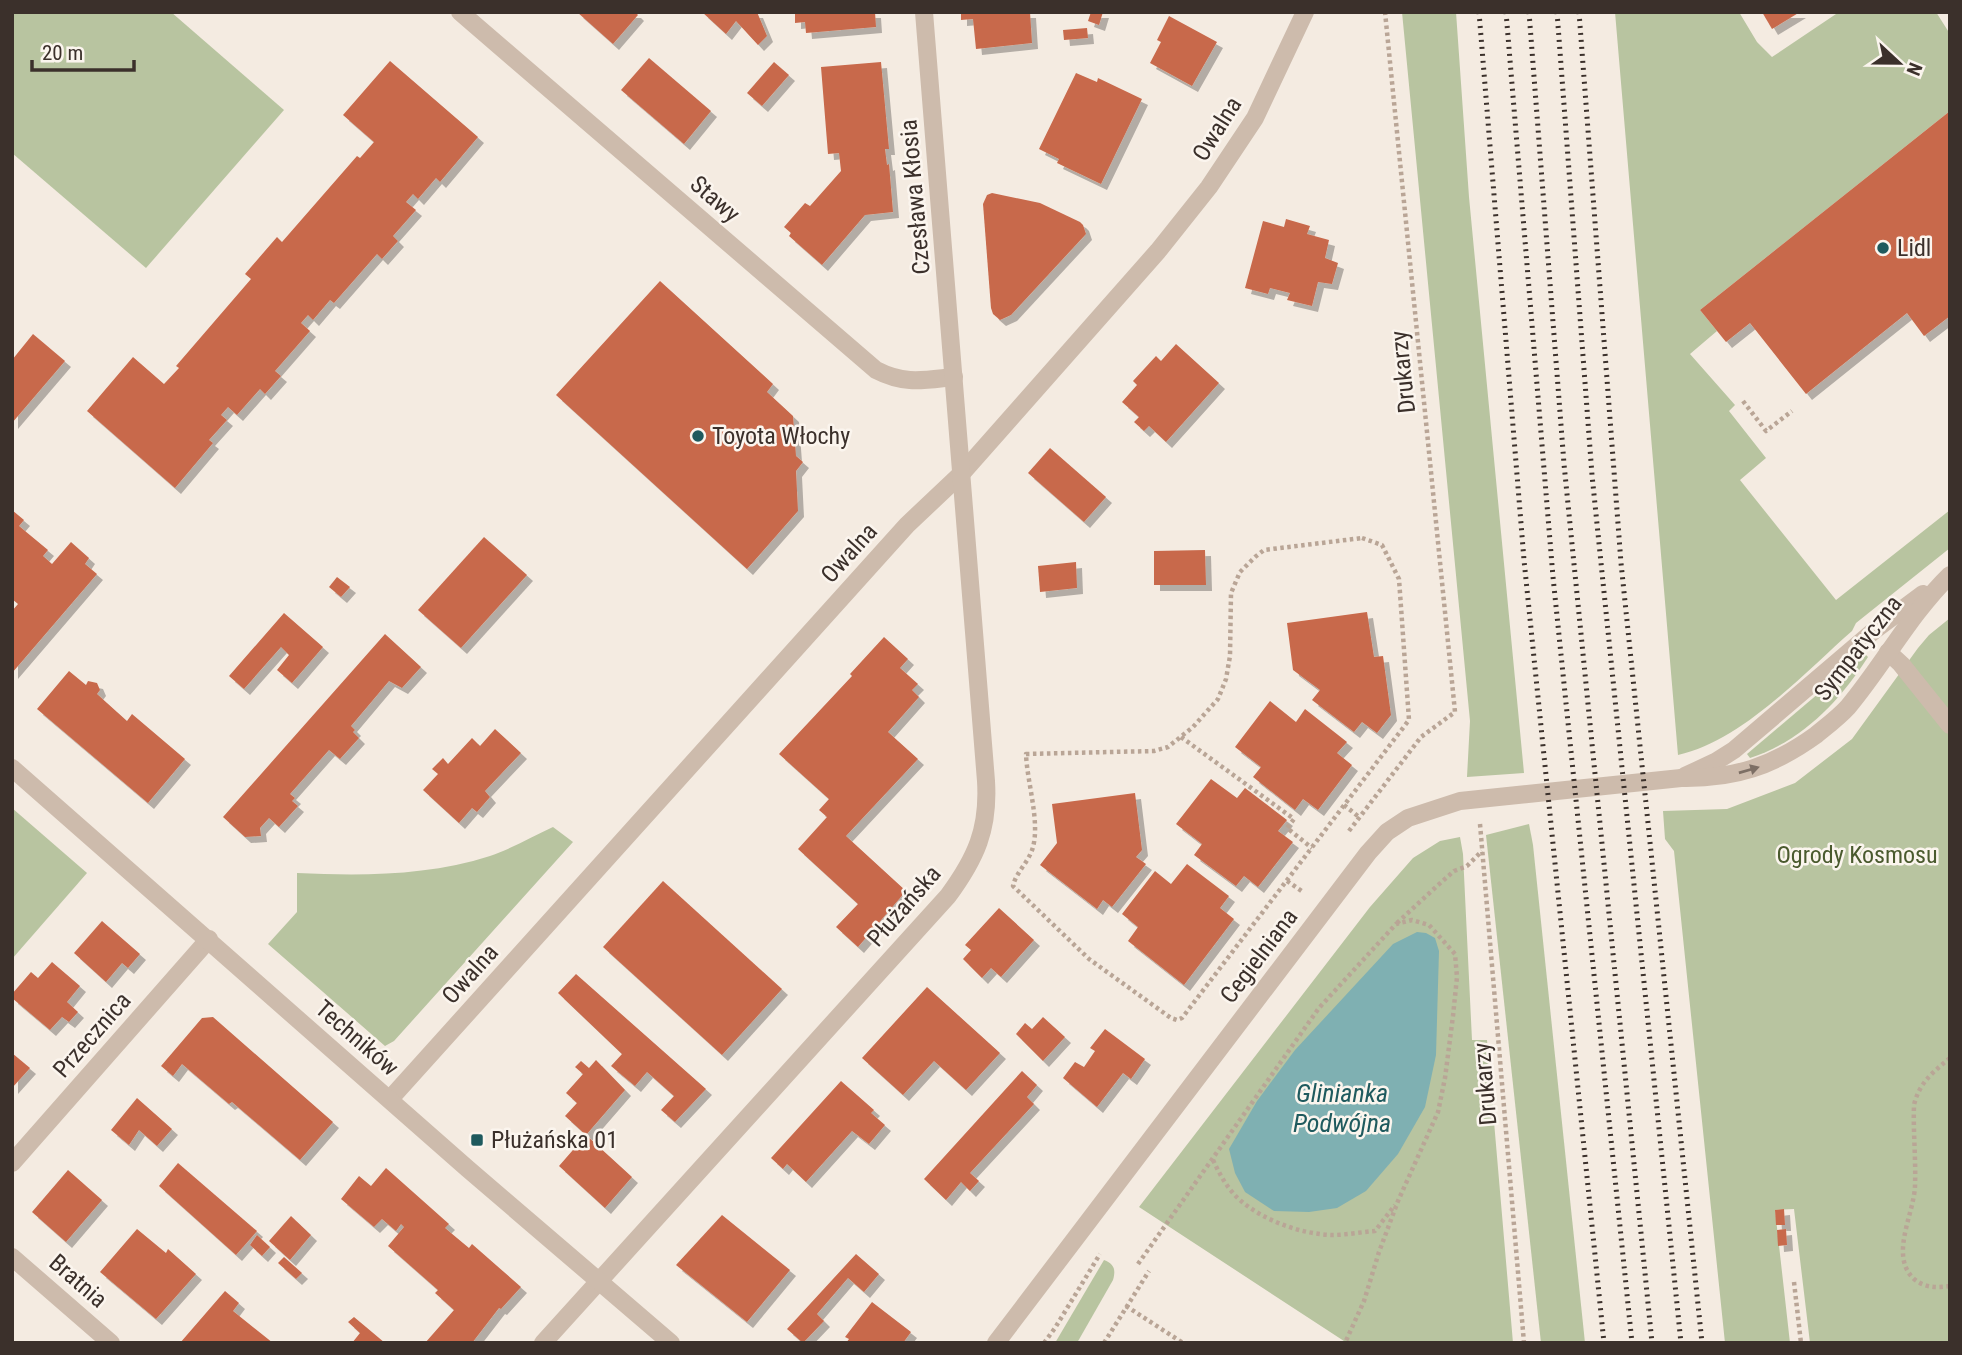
<svg xmlns="http://www.w3.org/2000/svg" width="1962" height="1355" font-family="'Roboto Condensed',sans-serif">
  <style>
    .green { fill: #b8c4a0 }
    .water { fill: #7fb0b2 }
    .building { fill: #c8694b; filter: url(#shadow) }
    .lines { fill: none; stroke-linecap: round; stroke-linejoin: round }
    .path { stroke: #b9a596; stroke-width: 4.5; stroke-dasharray: 3.5 3.5; stroke-linecap: butt }
    .pedestrian { stroke: #cdbbac; stroke-width: 18 }
    .minor { stroke: #cdbbac; stroke-width: 18 }
    .tertiary { stroke: #cdbbac; stroke-width: 18 }
    .rail { stroke: #3b302b; stroke-width: 5; stroke-dasharray: 2 5; stroke-linecap: butt }
    .oneway { fill: #7d6f65 }
    .poi-dot { fill: #1f5a5e; stroke: #fbf5ee; stroke-width: 2.5 }
    .labels { text-anchor: middle; dominant-baseline: central; stroke-width: 5; stroke-linejoin: round; paint-order: stroke }
    .street-label { font-size: 24px; fill: #3b302b; stroke: #fbf5ee }
    .poi-label { font-size: 24px; fill: #3b302b; stroke: #fbf5ee; text-anchor: start }
    .park-label { font-size: 24px; fill: #4a5a2e; stroke: #fbf5ee }
    .water-label { font-size: 26px; font-style: italic; fill: #1f5a5e; stroke: #fbf5ee }
  </style>
  <defs>
    <filter id="shadow"><feDropShadow dx="6" dy="6" stdDeviation="0" flood-color="#0004"/></filter>
  </defs>
  <rect width="100%" height="100%" fill="#f4ebe1"/>
  <g class="green">
    <polygon points="12,12 171,12 284,110 146,268 12,153"/>
    <polygon points="1402,12 1456,12 1469,197 1524,773 1467,777 1470,721"/>
    <path d="M1615,12H1739L1757,42L1772,57L1839,12H1936L1950,34V111L1700,310L1717,331L1690,354L1735,405L1729,411L1766,458L1740,480L1836,600L1950,510V548L1856,623L1852,631C1803,674 1742,741 1678,755Z"/>
    <polygon points="1950,618 1950,1343 1810,1343 1794,1209 1775,1210 1790,1343 1725,1343 1674,851 1665,839 1663,811 1727,809 1795,783 1852,739 1918,648 1929,635"/>
    <path d="M1865,654L1868,657C1839,702 1802,741 1750,758L1747,754Z"/>
    <polygon points="12,808 87,873 12,959"/>
    <polygon points="1529,824 1533,845 1585,1343 1541,1343 1486,835"/>
    <path d="M553,827L573,842L394,1041L385,1046L268,944L297,912V873C361,876 428,876 490,856C511,849 533,836 553,827Z"/>
    <polygon points="1460,837 1463,854 1472,1040 1487,1040 1513,1343 1347,1343 1139,1207 1370,907 1413,858 1440,841"/>
    <path d="M1104,1260C1114,1264 1116,1269 1113,1280L1077,1343H1055Z"/>
  </g>
  <polygon class="water" points="1417,932 1426,933 1435,938 1439,951 1436,1055 1425,1107 1398,1154 1366,1191 1337,1208 1309,1212 1274,1211 1245,1192 1235,1173 1229,1149 1257,1101 1295,1050 1393,944"/>
  <g class="building">
    <polygon points="577,12 635,12 638,15 613,44"/>
    <polygon points="702,12 757,12 767,36 758,45 736,21 726,34"/>
    <polygon points="795,12 875,12 876,27 806,33 805,22 795,23"/>
    <polygon points="961,12 1030,12 1032,43 976,49 973,19 961,20"/>
    <polygon points="1091,12 1103,12 1099,25 1088,21"/>
    <polygon points="1762,12 1800,12 1772,29"/>
    <polygon points="1169,16 1217,42 1192,86 1150,63 1161,42 1157,40"/>
    <polygon points="1087,28 1088,38 1064,40 1063,30"/>
    <polygon points="649,58 711,111 684,144 621,90"/>
    <polygon points="390,61 478,137 440,182 436,178 418,199 413,194 406,202 416,210 393,236 398,241 382,259 377,254 334,303 330,300 313,320 308,315 301,323 310,331 275,371 281,376 265,394 260,389 237,415 228,407 221,415 227,420 209,440 213,443 175,488 87,411 133,357 164,384 179,368 176,366 251,279 245,274 277,237 282,242 357,156 360,158 374,142 343,115"/>
    <polygon points="774,62 789,75 762,106 747,93"/>
    <polygon points="881,62 889,149 885,149 887,165 889,164 893,212 865,215 822,265 789,236 791,233 784,227 805,203 810,206 841,171 839,153 828,154 821,67"/>
    <polygon points="1076,73 1097,82 1098,78 1142,99 1101,184 1057,163 1059,159 1039,149"/>
    <polygon points="1950,111 1950,316 1924,336 1907,313 1806,394 1750,323 1726,342 1700,310"/>
    <polygon points="992,193 1040,203 1080,222 1083,225 1086,234 1011,315 1000,320 993,314 991,308 983,204 987,195"/>
    <polygon points="1286,219 1310,226 1307,234 1329,240 1325,258 1338,263 1332,284 1318,282 1312,306 1287,300 1290,293 1270,288 1268,294 1245,288 1263,221 1284,227"/>
    <polygon points="660,281 773,384 767,392 793,416 796,456 803,462 796,471 798,511 747,569 556,395"/>
    <polygon points="33,334 65,361 12,423 12,360"/>
    <polygon points="1176,344 1219,383 1166,442 1149,426 1144,431 1134,422 1139,417 1122,402 1137,385 1133,381 1156,356 1161,361"/>
    <polygon points="1050,448 1106,497 1084,522 1028,473"/>
    <polygon points="12,510 24,520 19,526 48,550 43,556 52,564 71,542 89,558 85,564 97,574 12,673 12,611 18,604 12,599"/>
    <polygon points="484,537 527,575 461,648 418,610"/>
    <polygon points="1205,550 1206,585 1154,585 1154,551"/>
    <polygon points="1076,562 1077,588 1040,592 1038,566"/>
    <polygon points="337,577 350,587 341,597 329,587"/>
    <polygon points="1367,612 1374,657 1383,656 1391,715 1377,733 1362,722 1354,732 1312,700 1320,690 1293,670 1287,623"/>
    <polygon points="284,613 323,647 292,683 277,670 289,655 281,647 244,689 229,676"/>
    <polygon points="385,634 421,667 402,688 389,681 351,726 355,730 353,732 359,738 340,759 329,750 290,794 295,798 292,801 298,806 279,827 269,818 260,828 261,836 245,837 223,817"/>
    <polygon points="884,637 908,659 900,668 918,684 912,690 919,697 888,732 918,759 846,836 906,891 858,947 836,927 858,904 798,849 827,817 819,810 829,799 779,754 852,676 850,674"/>
    <polygon points="69,671 86,685 88,681 97,683 100,690 97,694 127,721 132,714 185,759 148,803 37,709"/>
    <polygon points="1270,701 1296,722 1305,709 1347,742 1337,753 1352,765 1318,810 1303,799 1295,810 1253,777 1261,767 1235,747"/>
    <polygon points="495,729 521,753 485,791 490,797 477,812 472,808 459,823 423,790 438,774 432,769 443,758 448,764 472,738 480,746"/>
    <polygon points="1211,779 1237,798 1245,788 1287,820 1278,831 1293,842 1258,887 1244,876 1236,886 1194,855 1202,844 1176,824"/>
    <polygon points="1135,793 1142,850 1136,857 1146,864 1112,907 1103,900 1097,909 1040,865 1057,843 1052,804"/>
    <polygon points="1187,864 1229,896 1220,908 1234,919 1184,985 1128,941 1138,927 1122,914 1155,871 1171,884"/>
    <polygon points="663,881 782,989 722,1055 603,947"/>
    <polygon points="999,908 1034,940 1001,977 991,968 982,978 963,959 971,950 965,945"/>
    <polygon points="102,921 140,954 128,968 122,963 106,982 74,953"/>
    <polygon points="52,962 80,986 67,1002 78,1012 69,1022 62,1017 50,1030 12,998 12,994 31,972 38,978"/>
    <polygon points="576,974 706,1089 675,1122 661,1110 674,1096 647,1072 635,1086 611,1066 622,1054 558,993"/>
    <polygon points="927,987 1000,1053 966,1090 934,1061 903,1095 862,1058"/>
    <polygon points="213,1017 333,1122 300,1160 232,1102 229,1104 182,1064 173,1076 161,1066 202,1018"/>
    <polygon points="1043,1017 1065,1037 1043,1061 1016,1034 1025,1023 1032,1029"/>
    <polygon points="1105,1029 1145,1059 1131,1079 1123,1073 1097,1107 1063,1078 1075,1062 1084,1067 1095,1051 1090,1048"/>
    <polygon points="12,1053 30,1068 12,1088"/>
    <polygon points="596,1060 625,1090 586,1135 632,1177 605,1208 559,1166 586,1135 565,1116 577,1103 566,1093 583,1074 575,1067 581,1061 589,1068"/>
    <polygon points="1022,1071 1037,1085 1027,1097 1034,1104 970,1173 979,1181 970,1191 961,1182 946,1200 924,1179"/>
    <polygon points="841,1081 874,1110 871,1113 885,1125 869,1144 852,1131 806,1182 787,1164 783,1169 771,1158"/>
    <polygon points="137,1098 172,1129 157,1146 139,1130 129,1145 111,1130"/>
    <polygon points="178,1163 257,1231 236,1255 159,1186"/>
    <polygon points="386,1168 449,1224 445,1228 469,1248 472,1244 521,1287 501,1309 499,1308 472,1343 425,1343 454,1310 435,1293 438,1290 388,1246 404,1227 401,1224 396,1231 382,1219 374,1227 341,1199 359,1176 371,1186"/>
    <polygon points="68,1170 102,1200 66,1242 32,1212"/>
    <polygon points="1784,1209 1785,1225 1776,1225 1775,1210"/>
    <polygon points="722,1215 790,1270 747,1322 676,1265"/>
    <polygon points="291,1216 311,1235 290,1260 269,1241"/>
    <polygon points="137,1229 166,1253 168,1249 196,1274 156,1319 100,1272"/>
    <polygon points="1786,1229 1787,1245 1778,1246 1777,1230"/>
    <polygon points="257,1235 270,1247 262,1256 250,1245"/>
    <polygon points="856,1254 879,1274 864,1292 848,1278 817,1314 824,1321 803,1343 787,1329"/>
    <polygon points="284,1257 302,1273 296,1279 278,1263"/>
    <polygon points="225,1291 239,1303 233,1311 273,1343 180,1343"/>
    <polygon points="872,1302 911,1332 903,1343 846,1343 849,1339 845,1337"/>
    <polygon points="354,1317 366,1327 385,1343 352,1343 360,1333 348,1322"/>
  </g>
  <g class="lines">
    <g class="path">
      <polyline points="1743,401 1766,431 1792,411"/>
      <path d="M1362,538L1382,545L1399,579L1409,720L1182,1018L1177,1020L1171,1018L1089,959L1013,886C1016,872 1029,862 1033,847C1040,821 1027,782 1026,754L1154,751L1168,747L1193,727L1218,699L1226,679L1230,656L1231,593L1240,572L1255,557L1264,550Z"/>
      <polyline points="1181,737 1294,819 1287,828 1312,848"/>
      <polyline points="1344,805 1359,817"/>
      <polyline points="1480,824 1524,1343"/>
      <polyline points="1349,831 1421,737 1455,712 1385,12"/>
      <polyline points="1287,881 1303,892"/>
      <polyline points="1397,923 1437,886 1454,871 1467,866 1482,851"/>
      <path d="M1950,1058C1933,1072 1919,1083 1914,1105C1913,1132 1916,1159 1915,1186C1914,1214 1889,1256 1914,1279C1925,1288 1937,1288 1950,1286"/>
      <path d="M1213,1160C1220,1175 1228,1190 1241,1201C1265,1221 1301,1234 1332,1235C1346,1235 1361,1232 1375,1231L1395,1205"/>
      <polyline points="1138,1264 1319,1008 1396,924 1412,920 1429,925 1455,954 1457,977 1453,1016 1445,1078 1438,1112 1398,1201 1379,1252 1364,1301 1345,1343"/>
      <polyline points="1794,1282 1801,1343"/>
      <polyline points="1126,1306 1183,1343"/>
      <polyline points="1044,1343 1055,1328 1100,1254"/>
      <polyline points="1104,1343 1149,1271"/>
    </g>
    <polyline class="pedestrian" points="1888,652 1901,664 1950,725"/>
    <g class="minor">
      <path d="M460,12L876,370C905,385 924,380 954,377"/>
      <polyline points="390,1099 907,525 962,473 1158,251 1209,187 1255,118 1305,12"/>
      <polyline points="12,1163 209,939"/>
      <polyline points="12,1257 111,1343"/>
      <path d="M543,1343L948,896C976,858 989,829 986,781L924,12"/>
    </g>
    <g class="tertiary">
      <polyline points="12,768 468,1169 671,1343"/>
      <polyline points="1685,776 1715,762 1734,750 1876,629 1923,594"/>
      <path d="M996,1343L1368,853L1387,832L1408,818L1460,801L1681,778C1735,779 1773,766 1816,735C1827,726 1839,717 1848,707C1884,664 1910,614 1950,575"/>
    </g>
    <g class="rail">
      <polyline points="1479,12 1524,560 1604,1343"/>
      <polyline points="1506,12 1553,577 1632,1343"/>
      <polyline points="1529,12 1564,464 1652,1343"/>
      <polyline points="1557,12 1592,475 1681,1343"/>
      <polyline points="1579,12 1621,563 1702,1343"/>
    </g>
  </g>
  <defs><path id="oneway-solid" d="M-6-.8H1V-3.2L6.5 0L1 3.2V.8H-6Z" transform="scale(1.75)"/></defs>
  <use class="oneway" href="#oneway-solid" transform="translate(1749 770) rotate(-16)"/>
  <g class="poi-dot">
    <circle cx="1883" cy="248" r="7"/>
    <circle cx="698" cy="436" r="7"/>
    <rect x="470" y="1133" width="14" height="14" rx="3.5"/>
  </g>
  <g class="labels">
    <g class="street-label">
      <text transform="translate(1217 129) rotate(-58)">Owalna</text>
      <text transform="translate(915 197) rotate(-95)">Czesława Kłosia</text>
      <text transform="translate(715 199) rotate(41)">Stawy</text>
      <text transform="translate(1403 372) rotate(-96)">Drukarzy</text>
      <text transform="translate(849 553) rotate(-48)">Owalna</text>
      <text transform="translate(1858 648) rotate(-52)">Sympatyczna</text>
      <text transform="translate(904 906) rotate(-49)">Płużańska</text>
      <text transform="translate(1259 956) rotate(-53)">Cegielniana</text>
      <text transform="translate(470 974) rotate(-48)">Owalna</text>
      <text transform="translate(92 1035) rotate(-49)">Przecznica</text>
      <text transform="translate(357 1038) rotate(41)">Techników</text>
      <text transform="translate(1485 1084) rotate(-95)">Drukarzy</text>
      <text transform="translate(78 1281) rotate(41)">Bratnia</text>
    </g>
    <g class="poi-label">
      <text x="1897" y="248">Lidl</text>
      <text x="712" y="436">Toyota Włochy</text>
      <text x="491" y="1140">Płużańska 01</text>
    </g>
    <g class="park-label">
      <text x="1857" y="855">Ogrody Kosmosu</text>
    </g>
    <g class="water-label">
      <text x="1342" y="1093">Glinianka<tspan x="1342" dy="30">Podwójna</tspan></text>
    </g>
  </g>
  <rect width="1962" height="1355" fill="none" stroke="#3b302b" stroke-width="28"/>
  <g transform="translate(1899 63) rotate(112)" stroke="#fbf5ee" stroke-width="5" paint-order="stroke">
  <path d="M0-5L12 26L0 18L-12 26Z" fill="#3b302b"/>
  <text y="-10" font-size="19" font-weight="bold" text-anchor="middle" fill="#3b302b">N</text>
  </g>
  <path d="M32 60v10h102v-10" fill="none" stroke="#3b302b" stroke-width="3.5"/>
  <text x="42" y="60" font-size="21" fill="#3b302b" stroke="#fbf5ee" stroke-width="5" paint-order="stroke">20 m</text>
</svg>
